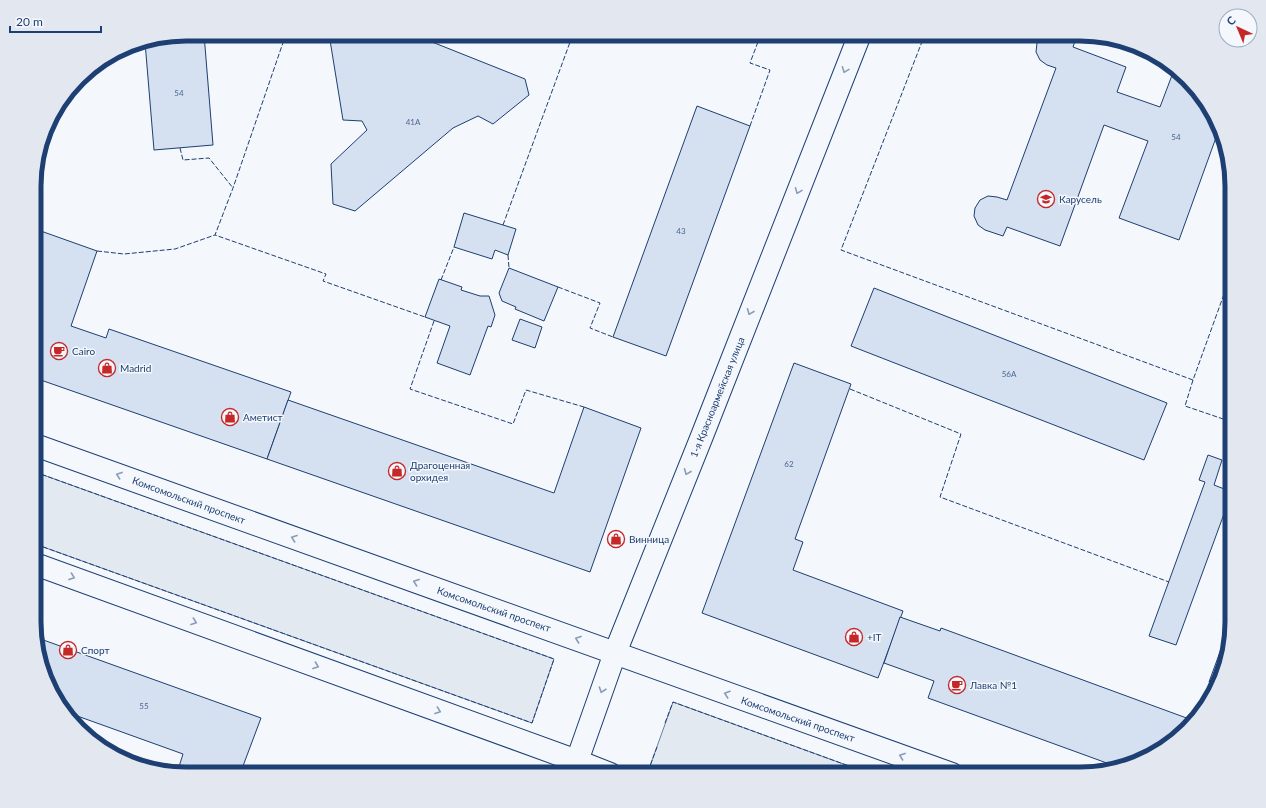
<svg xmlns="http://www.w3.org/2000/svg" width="1266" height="808" font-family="Lato,sans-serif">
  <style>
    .green { fill: #e3e9f0; stroke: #687fa3 }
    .building { fill: #d5e0f0; stroke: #1d3f73 }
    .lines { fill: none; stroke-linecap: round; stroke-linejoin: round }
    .minor-casing { stroke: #1d3f73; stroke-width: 24 }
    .primary-casing { stroke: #1d3f73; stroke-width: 24 }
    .minor { stroke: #f4f7fb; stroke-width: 22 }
    .primary { stroke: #f4f7fb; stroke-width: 22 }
    .fence { stroke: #1d3f73; stroke-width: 1; stroke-dasharray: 5 2; stroke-linecap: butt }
    .oneway { stroke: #889bb7 }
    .labels { text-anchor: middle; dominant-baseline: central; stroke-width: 3; stroke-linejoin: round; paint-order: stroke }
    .number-label { font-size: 8px; fill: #4b6792 }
    .poi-label { font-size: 10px; fill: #1d3f73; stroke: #f4f7fb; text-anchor: start }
    .street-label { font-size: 10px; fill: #1d3f73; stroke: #f4f7fb }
    .rim { fill: none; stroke: #1d3f73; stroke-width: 5 }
  </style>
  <rect width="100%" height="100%" fill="#f4f7fb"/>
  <g class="green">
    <polygon points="35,472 554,659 532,723 35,544"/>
    <polygon points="673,702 871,774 673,774 650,766"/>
  </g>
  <g class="building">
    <polygon points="186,34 204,34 213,145 154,150 145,42"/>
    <polygon points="329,34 386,34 401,39 407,34 412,34 525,79 529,95 493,124 478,116 453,128 355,211 333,204 331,164 367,130 362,121 343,120"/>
    <polygon points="1045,34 1065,34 1076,38 1073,47 1126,67 1117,92 1160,107 1174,70 1212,110 1218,132 1179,240 1119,218 1148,141 1104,125 1060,246 1007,227 1003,236 985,230 978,225 974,216 975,208 980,200 988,196 997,197 1007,200 1056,68 1047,65 1040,60 1036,52 1037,43 1042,35"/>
    <polygon points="697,106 750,126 666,356 613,337"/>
    <polygon points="464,213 516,229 508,255 495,250 492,259 454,247"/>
    <polygon points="38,230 97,251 71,326 106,338 109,329 291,392 267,459 35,378 35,237"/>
    <polygon points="509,268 558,287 544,321 515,309 516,307 502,301 499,293"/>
    <polygon points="439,279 462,287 461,290 480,296 489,296 495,315 491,327 488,326 470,375 437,363 450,326 425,317"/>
    <polygon points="874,288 1167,403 1144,460 851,346"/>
    <polygon points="520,319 542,327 535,348 512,340"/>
    <polygon points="794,363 851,384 795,539 803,542 793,570 903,611 878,678 702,613"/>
    <polygon points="288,400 554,493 584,407 641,428 590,572 267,459"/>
    <polygon points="1208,455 1222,460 1214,485 1232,492 1176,645 1149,636 1205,482 1199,480"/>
    <polygon points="900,617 940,631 941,628 1192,720 1156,754 1115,766 928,698 934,681 884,663"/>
    <polygon points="1232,619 1232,632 1224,671 1217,685 1209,682"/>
    <polygon points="35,637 261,718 240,774 186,774 177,773 183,754 69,713 55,698 35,641"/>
  </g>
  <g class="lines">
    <g class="minor-casing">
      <polyline id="minor" points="577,761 615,653 702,436 860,34"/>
    </g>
    <g class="primary-casing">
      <g id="primary">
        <polyline points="35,445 952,774"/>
        <polyline points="35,564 577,761 610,774"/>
      </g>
    </g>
    <use href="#minor" class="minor"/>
    <use href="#primary" class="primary"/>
    <g class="fence">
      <polyline points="286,34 233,188 215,235 326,274 323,281 425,317"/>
      <polyline points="925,34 841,250 1193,380 1232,272"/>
      <polyline points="750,126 770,70 750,63 761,34"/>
      <polyline points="180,148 183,160 209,158 233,188"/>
      <polyline points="503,225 573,34"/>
      <polyline points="97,251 124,254 175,249 215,235"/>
      <polyline points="508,255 509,268"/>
      <polyline points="441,280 454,247"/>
      <polyline points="558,287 600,303 590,328 613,337"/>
      <polyline points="434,321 410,389 513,424 526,390 584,407"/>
      <polyline points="1193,380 1185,406 1232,422"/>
      <polyline points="850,389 961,434 940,497 1169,582"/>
      <polyline points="35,472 554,659 532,723 35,544"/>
      <polyline points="665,723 673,702 871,774"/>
      <polyline points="657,747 650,766 673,774"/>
    </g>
  </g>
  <defs><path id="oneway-chevron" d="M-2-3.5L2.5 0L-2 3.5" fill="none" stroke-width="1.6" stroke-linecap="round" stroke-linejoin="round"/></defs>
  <g class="oneway">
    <use href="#oneway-chevron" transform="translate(845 70) rotate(111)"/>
    <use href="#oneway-chevron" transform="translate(798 191) rotate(111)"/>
    <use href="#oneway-chevron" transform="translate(750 312) rotate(112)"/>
    <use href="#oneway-chevron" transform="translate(687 472) rotate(112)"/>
    <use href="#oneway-chevron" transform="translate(119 475) rotate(-160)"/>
    <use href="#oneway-chevron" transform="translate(294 538) rotate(-160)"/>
    <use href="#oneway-chevron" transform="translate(72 577) rotate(20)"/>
    <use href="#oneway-chevron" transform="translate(416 582) rotate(-160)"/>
    <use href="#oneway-chevron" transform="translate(194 622) rotate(20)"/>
    <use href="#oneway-chevron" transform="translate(578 639) rotate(-160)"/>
    <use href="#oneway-chevron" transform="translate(316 666) rotate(20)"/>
    <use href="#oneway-chevron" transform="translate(602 690) rotate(109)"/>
    <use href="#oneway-chevron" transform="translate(727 694) rotate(-161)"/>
    <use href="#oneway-chevron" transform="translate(438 711) rotate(20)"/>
    <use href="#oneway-chevron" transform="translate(902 756) rotate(-160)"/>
  </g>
  <defs>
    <g id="school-ring" transform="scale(0.9)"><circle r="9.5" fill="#f4f7fb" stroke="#c62828" stroke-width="1.5"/><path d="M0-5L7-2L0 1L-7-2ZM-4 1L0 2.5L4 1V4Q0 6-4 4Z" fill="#c62828"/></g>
    <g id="cafe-ring" transform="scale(0.9)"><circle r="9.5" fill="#f4f7fb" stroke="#c62828" stroke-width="1.5"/><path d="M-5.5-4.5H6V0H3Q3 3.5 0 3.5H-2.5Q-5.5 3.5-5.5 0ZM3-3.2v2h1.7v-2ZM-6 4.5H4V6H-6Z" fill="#c62828"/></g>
    <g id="shop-ring" transform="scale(0.9)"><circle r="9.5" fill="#f4f7fb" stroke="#c62828" stroke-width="1.5"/><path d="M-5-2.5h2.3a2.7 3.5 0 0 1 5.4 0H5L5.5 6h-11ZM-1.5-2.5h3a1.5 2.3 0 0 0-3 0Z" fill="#c62828"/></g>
  </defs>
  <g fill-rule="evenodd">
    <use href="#school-ring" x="1046" y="199"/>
    <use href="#cafe-ring" x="59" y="351"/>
    <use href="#shop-ring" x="107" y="368"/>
    <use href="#shop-ring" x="230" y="417"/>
    <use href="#shop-ring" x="397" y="471"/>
    <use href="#shop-ring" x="616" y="539"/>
    <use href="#shop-ring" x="854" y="637"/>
    <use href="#shop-ring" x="68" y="650"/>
    <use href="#cafe-ring" x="957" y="685"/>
  </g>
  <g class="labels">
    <g class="number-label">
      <text x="179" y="93">54</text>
      <text x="413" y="122">41А</text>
      <text x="1176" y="137">54</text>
      <text x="681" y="231">43</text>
      <text x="1009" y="374">56А</text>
      <text x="789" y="464">62</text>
      <text x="144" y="706">55</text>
    </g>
    <g class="poi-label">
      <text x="1059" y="199">Карусель</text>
      <text x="72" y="351">Cairo</text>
      <text x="120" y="368">Madrid</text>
      <text x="243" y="417">Аметист</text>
      <text x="410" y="465">Драгоценная<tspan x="410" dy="12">орхидея</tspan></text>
      <text x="629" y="539">Винница</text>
      <text x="867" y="637">+IT</text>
      <text x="81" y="650">Спорт</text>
      <text x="970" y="685">Лавка №1</text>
    </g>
    <g class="street-label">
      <text transform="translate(717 397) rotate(-68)">1-я Красноармейская улица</text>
      <text transform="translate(189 500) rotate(20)">Комсомольский проспект</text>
      <text transform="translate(494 609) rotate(19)">Комсомольский проспект</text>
      <text transform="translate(798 719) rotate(19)">Комсомольский проспект</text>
    </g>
  </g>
  <path d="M0 0H1266V808H0ZM186 41H1080A145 145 0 0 1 1225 186V622A145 145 0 0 1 1080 767H186A145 145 0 0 1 41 622V186A145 145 0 0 1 186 41Z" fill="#e3e8f0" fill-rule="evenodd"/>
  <path class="rim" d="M186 41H1080A145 145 0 0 1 1225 186V622A145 145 0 0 1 1080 767H186A145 145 0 0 1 41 622V186A145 145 0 0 1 186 41Z"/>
  <g transform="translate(1238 28) rotate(316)"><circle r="19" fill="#f4f7fb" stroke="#9eadc5"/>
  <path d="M0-3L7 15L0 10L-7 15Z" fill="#c62828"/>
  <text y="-6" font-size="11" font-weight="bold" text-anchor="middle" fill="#1d3f73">С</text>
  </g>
  <path d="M10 26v6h91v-6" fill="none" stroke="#1d3f73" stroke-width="2"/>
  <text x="16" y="26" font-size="12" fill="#1d3f73" stroke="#f4f7fb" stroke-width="3" paint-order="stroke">20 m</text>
</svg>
